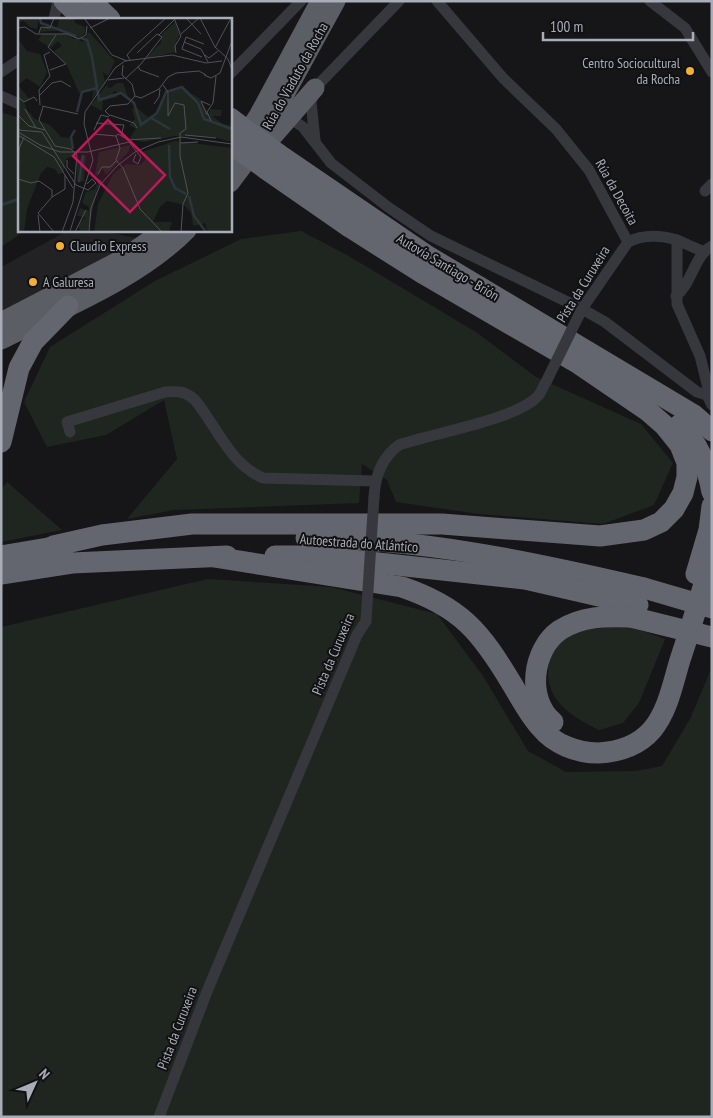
<svg xmlns="http://www.w3.org/2000/svg" width="713" height="1118" font-family="'PT Sans Narrow',sans-serif">
  <style>
    .built { fill: #222225 }
    .green { fill: #1e261f }
    .lines { fill: none; stroke-linecap: round; stroke-linejoin: round }
    .stream { stroke: #2c353c; stroke-width: 3 }
    .minor { stroke: #37383d; stroke-width: 11 }
    .trunk { stroke: #5b5e65; stroke-width: 19 }
    .motorway { stroke: #63666e; stroke-width: 21 }
    .minor-bridge { stroke: #37383d; stroke-width: 11 }
    .motorway-bridge { stroke: #63666e; stroke-width: 21 }
    .poi-dot { fill: #f2b134; stroke: #111113; stroke-width: 2 }
    .labels { text-anchor: middle; dominant-baseline: central; stroke-width: 4; stroke-linejoin: round; paint-order: stroke }
    .poi-label { font-size: 14px; fill: #a8adb8; stroke: #111113; text-anchor: start }
    .street-label { font-size: 14px; fill: #a8adb8; stroke: #111113 }
    .inset-river { fill: none; stroke: #2c353c; stroke-width: 2.5 }
    .inset-road { fill: none; stroke: #505258; stroke-width: 1 }
    .view { fill: #c2185b; fill-opacity: 0.15; stroke: #c2185b; stroke-width: 2.5 }
    .inset-edge { fill: none; stroke: #a8adb8; stroke-width: 2.5 }
  </style>
  <rect width="100%" height="100%" fill="#161618"/>
  <polygon class="built" points="69,230 97,230 136,238 114,258 1,312 1,267"/>
  <g class="green">
    <polygon points="1,112 19,118 19,230 26,230 1,247"/>
    <polygon points="301,231 347,255 476,332 536,377 641,424 673,463 654,505 603,524 479,514 396,502 387,480 362,464 359,503 174,510 127,519 177,459 164,400 106,435 47,447 24,402 50,347 155,281 241,239"/>
    <polygon points="7,482 62,530 1,542 1,490"/>
    <polygon points="208,579 331,587 437,614 483,676 528,751 566,772 636,771 662,766 690,719 712,667 712,1117 1,1117 1,627"/>
    <path d="M632,627L665,639L639,703L623,723L599,730C570,716 542,698 549,662C551,654 560,642 567,637C586,626 610,627 632,627Z"/>
  </g>
  <g class="lines">
    <polyline class="stream" points="1,205 19,199"/>
    <g class="minor">
      <polyline points="437,1 503,78 556,129 589,170 628,242"/>
      <polyline points="650,1 685,28 712,72"/>
      <polyline points="54,19 58,1"/>
      <polyline points="1,72 19,60"/>
      <polyline points="230,74 301,1"/>
      <polyline points="1,96 19,104"/>
      <polyline points="286,121 294,121 303,127 331,163 388,207 431,236 582,309 605,322 697,392 707,395"/>
      <polyline points="315,140 311,102 315,88 399,1"/>
      <polyline points="705,191 712,184"/>
      <polyline points="677,240 702,251"/>
      <path d="M676,296C693,282 693,257 712,246"/>
      <path d="M582,309L628,242C644,234 660,235 677,240V304L700,356L708,388L707,395L712,405"/>
      <path d="M70,432L67,422L165,392C178,391 185,391 195,400C217,427 230,464 263,478L375,481"/>
      <path d="M374,497C375,476 381,458 399,445C433,433 516,420 538,396C542,392 543,386 546,382"/>
      <polyline points="159,1117 208,989 357,635 366,621"/>
    </g>
    <g class="trunk">
      <polyline points="269,141 315,88"/>
      <polyline points="230,159 258,116 320,1"/>
      <polyline points="230,183 254,151 336,1"/>
      <polyline points="1,322 122,259 164,230"/>
      <path d="M1,340C62,309 139,279 187,230"/>
    </g>
    <g class="motorway">
      <polyline points="64,1 83,19"/>
      <polyline points="91,1 110,19"/>
      <polyline points="278,154 426,255 694,415 712,431"/>
      <path d="M679,425C699,442 707,466 712,492"/>
      <polyline points="1,442 19,368 33,342 68,306"/>
      <path d="M306,538C420,538 533,562 644,588"/>
      <polyline points="53,546 102,535 192,524 442,524 600,536 644,530 661,522 674,509 683,493 687,477 687,463 680,445 664,425 648,411 579,364 422,273 351,228 266,169"/>
      <polyline points="1,556 66,545"/>
      <polyline points="275,556 314,556 525,579 638,605"/>
      <path d="M214,557L402,587C461,607 481,632 512,684C521,699 529,715 541,728C554,744 577,753 598,753C618,752 638,746 652,730C668,711 673,683 680,660C691,627 701,593 712,559"/>
      <polyline points="1,574 72,563 227,556"/>
      <polyline points="696,574 709,530 712,506"/>
      <path d="M553,722C526,700 532,649 560,630C582,616 606,616 631,617"/>
    </g>
    <g class="minor-bridge">
      <polyline points="546,382 582,309"/>
      <polyline points="366,621 374,497"/>
    </g>
    <g class="motorway-bridge">
      <polyline points="230,118 278,154"/>
      <polyline points="230,143 266,169"/>
      <polyline points="644,588 712,608"/>
      <polyline points="631,617 712,637"/>
    </g>
  </g>
  <g class="poi-dot">
    <circle cx="690" cy="71" r="5"/>
    <circle cx="60" cy="246" r="5"/>
    <circle cx="33" cy="282" r="5"/>
  </g>
  <g class="labels">
    <g class="poi-label">
      <text x="680" y="63" text-anchor="end">Centro Sociocultural<tspan x="680" dy="16">da Rocha</tspan></text>
      <text x="70" y="246">Claudio Express</text>
      <text x="43" y="282">A Galuresa</text>
    </g>
    <g class="street-label">
      <text transform="translate(295 76) rotate(-61)">Rúa do Viaduto da Rocha</text>
      <text transform="translate(617 192) rotate(61)">Rúa da Decoita</text>
      <text transform="translate(448 267) rotate(31)">Autovía Santiago - Brión</text>
      <text transform="translate(583 284) rotate(-58)">Pista da Curuxeira</text>
      <text transform="translate(359 543) rotate(4)">Autoestrada do Atlántico</text>
      <text transform="translate(333 654) rotate(-67)">Pista da Curuxeira</text>
      <text transform="translate(177 1028) rotate(-69)">Pista da Curuxeira</text>
    </g>
  </g>
  <g transform="translate(18 18)">
    <rect width="214" height="214" fill="#161618"/>
    <path d="M0,0H21L19,11L12,9L6,3L0,4ZM42,0H56L57,5L67,9V15L60,22L65,24L71,14L97,43L90,58L85,54L87,64L74,81L76,70L61,75L49,47L36,33L44,28L40,23L33,30L20,22L24,16H47L56,21L58,19L46,12L22,14L24,9H39ZM157,4L162,17L158,23L157,34L127,41L143,25V17ZM0,21L9,33L22,36L29,54L22,69L9,60L0,67L12,82L6,84L9,92L17,101L32,107L43,119L52,120L56,137L48,141L45,155L40,156L37,151L29,149L23,155L9,191L6,214H0ZM91,64L89,69L93,70L99,65H105L110,78L96,73L94,77L101,79L85,82L84,93L73,87ZM163,70L181,80L191,96L192,91L204,92L203,98H194L205,106L214,108V124L195,119L157,118L126,124L111,121L118,111L111,107L117,101L114,91L119,90L130,99L137,96L148,73L150,85L152,74ZM157,123L214,130V214H190L187,205L175,208L173,195L166,187L149,183L142,189L135,204H154L151,214H76L80,186L95,156L108,146L122,147L127,142L124,134ZM112,127L111,133L88,157L84,150L80,158L77,157L81,134ZM68,136L66,163L59,164V145ZM85,161L79,171L70,214H58L62,212L60,208L67,199L59,198L62,190L71,193V189L64,185L68,174L77,171L80,162Z" fill="#1e261f"/>
    <path class="inset-river" d="M22,0L23,5L58,18M63,20L69,22L74,39L81,82L103,75L116,85L123,107L139,95L148,74L164,69L180,85L186,101L214,111M59,94L64,74L79,70M133,100L152,111M151,127L152,159L157,170L168,176M55,131L53,119L57,112M61,164L65,137M171,178L176,198L188,214"/>
    <path class="inset-road" d="M66,0L94,37L109,43M156,0L163,18M168,0L183,16M182,0L197,29L210,41L214,52M0,10L7,9L18,16H49L61,21L68,17L69,8M72,10L92,0M21,15L23,9L32,10L36,0M163,16L181,0M141,17L158,0M168,19L164,31L184,39M168,19L186,26M166,24L183,31L190,44M116,29L148,0M197,30L213,0M158,35L157,28L163,18M187,37L191,40L200,33M112,42L109,37L116,29M105,47L104,57L114,66L117,78M120,48L122,52L141,59M32,52L48,46L30,29L38,17M186,57L193,60L202,55L214,23M107,61L123,46L144,19L139,16L119,35M90,62L106,60M145,67L150,74V98M21,78L34,65L43,63L53,69M117,78L123,80L141,71L150,59L158,55L181,53L188,57M0,79L6,84L16,79L19,83M136,86L141,79L142,71M22,87L21,72L32,58L26,37L32,34M24,88L60,96M25,89L21,102L37,128L53,131L59,137L55,184L44,214M7,91L18,110M0,97L11,108L27,112M92,97L116,105L119,110M189,97L183,83L192,87M92,98L87,93L92,88L110,86L117,78M150,98L157,85L166,87L168,111L162,115V138L170,175L165,186L163,214M193,103L189,94L195,85L198,58M78,105L106,107L103,118M0,112L24,114L58,167L70,172L78,165L74,161L69,166M76,112L83,97L91,99M0,114L22,127L42,134H70L111,124L123,139L120,146L115,143L118,136M75,116L98,118L100,116L110,122M0,117L36,139L55,170M167,117L198,120M98,118L102,130L98,142L105,150L122,191L144,214M109,122L143,120M163,125L180,124M49,142V149L56,156M80,156L84,149H92L98,143M0,161L13,165L21,163L34,172V179M0,162L1,131L6,119M20,195L34,179L47,171V157M20,195L36,214M20,197L22,214M52,213L75,142L66,106L67,94L97,50L107,43L154,37L188,45L204,43M57,214L68,192M71,214L73,190L82,167L99,148L117,134L140,124L163,119L214,126"/>
    <path class="view" d="M90,102L147,157L112,194L55,138Z"/>
    <rect width="214" height="214" class="inset-edge"/>
  </g>
  <rect width="713" height="1118" fill="none" stroke="#a8adb8" stroke-width="5"/>
  <g transform="translate(35 1083) rotate(46)" stroke="#111113" stroke-width="4" paint-order="stroke">
  <path d="M0-4L9 19L0 12L-9 19Z" fill="#a8adb8"/>
  <text y="-8" font-size="14" font-weight="bold" text-anchor="middle" fill="#a8adb8">N</text>
  </g>
  <path d="M543 32v8h150v-8" fill="none" stroke="#a8adb8" stroke-width="2.5"/>
  <text x="550" y="32" font-size="15" fill="#a8adb8" stroke="#111113" stroke-width="4" paint-order="stroke">100 m</text>
</svg>
